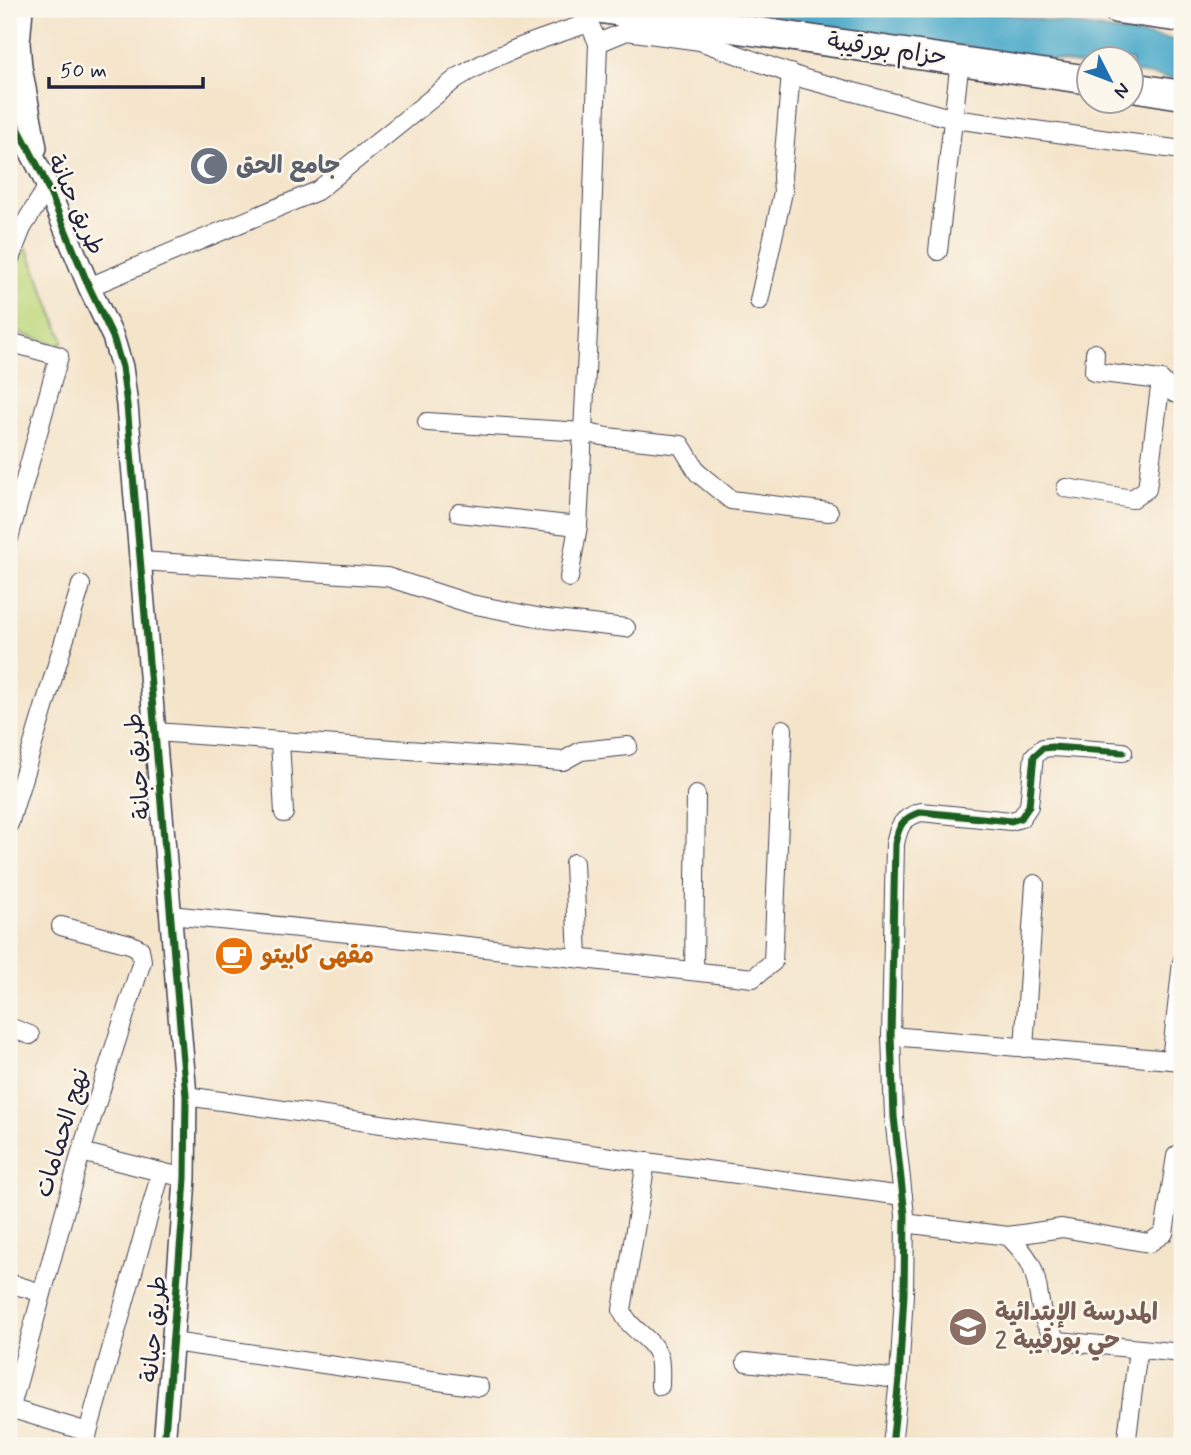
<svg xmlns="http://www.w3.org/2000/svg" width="1191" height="1455" font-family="Mynerve,'Playpen Sans Arabic',sans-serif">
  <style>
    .green { fill: #bdd77c; stroke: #707c5c; stroke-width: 2 }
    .water { fill: #4aa9c9; stroke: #366682; stroke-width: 2 }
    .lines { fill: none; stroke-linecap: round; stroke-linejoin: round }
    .minor-casing { stroke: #423f50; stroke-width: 20 }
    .tertiary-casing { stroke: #423f50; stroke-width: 24 }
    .trunk-casing { stroke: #423f50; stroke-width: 31 }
    .minor { stroke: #fff; stroke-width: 18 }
    .tertiary { stroke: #fff; stroke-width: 21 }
    .trunk { stroke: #fff; stroke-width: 28 }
    .cycleway-casing { stroke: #fbf7ec; stroke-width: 11 }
    .cycleway { stroke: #1b5e20; stroke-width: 7 }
    .labels { text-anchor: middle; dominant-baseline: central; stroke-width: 5; stroke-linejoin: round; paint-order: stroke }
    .street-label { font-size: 24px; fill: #22223b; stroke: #fbf7ec }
    .worship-label { font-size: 24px; font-weight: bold; fill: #5b616d; stroke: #fbf7ec; text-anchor: start }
    .food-label { font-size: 24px; font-weight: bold; fill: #c56008; stroke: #fbf7ec; text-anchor: start }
    .education-label { font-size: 24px; font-weight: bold; fill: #785e54; stroke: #fbf7ec; text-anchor: start }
  </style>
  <rect width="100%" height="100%" fill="#fbf7ec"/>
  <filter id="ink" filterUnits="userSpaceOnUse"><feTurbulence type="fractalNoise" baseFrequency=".0143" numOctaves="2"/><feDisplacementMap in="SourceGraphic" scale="14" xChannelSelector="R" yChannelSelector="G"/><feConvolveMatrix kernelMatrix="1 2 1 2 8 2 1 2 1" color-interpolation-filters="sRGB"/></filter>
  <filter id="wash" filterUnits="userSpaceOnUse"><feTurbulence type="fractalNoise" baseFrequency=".00686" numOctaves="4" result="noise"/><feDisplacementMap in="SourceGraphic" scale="28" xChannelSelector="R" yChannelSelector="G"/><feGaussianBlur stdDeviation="1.57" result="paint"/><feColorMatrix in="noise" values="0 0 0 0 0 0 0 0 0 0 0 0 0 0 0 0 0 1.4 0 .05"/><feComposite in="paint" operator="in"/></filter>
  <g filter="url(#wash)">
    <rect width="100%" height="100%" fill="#f4e4ca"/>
    <path class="green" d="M27,248L63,339V342L58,345L9,330C9,308 7,262 27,248Z"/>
    <polygon class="water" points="722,9 970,9 1182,41 1182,80 1132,72 1132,60 1090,60 1089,66"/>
  </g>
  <g filter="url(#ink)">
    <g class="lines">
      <g class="minor-casing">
        <g id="minor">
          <polyline points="598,43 627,31 700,41 805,79 954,119 1182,150"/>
          <polyline points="938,251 960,60"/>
          <polyline points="9,261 22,228 48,186"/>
          <path d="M89,287L317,191L457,78C497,53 544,38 589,23"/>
          <polyline points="759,301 783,192 782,176 791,73"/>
          <polyline points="9,342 59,356 9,538"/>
          <polyline points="1095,353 1094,372 1161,380 1174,393 1182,395"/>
          <polyline points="427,422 583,432 589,311 598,43 589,23 590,9"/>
          <polyline points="1066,488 1132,499 1147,489 1161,380"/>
          <polyline points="459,513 578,526 583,432 607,437 681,445 698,473 731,500 829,512"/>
          <polyline points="141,561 387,577 471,604 547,619 626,628"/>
          <polyline points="569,578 578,526"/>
          <polyline points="155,732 563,761 581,751 628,746"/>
          <polyline points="280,741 284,813"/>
          <polyline points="9,824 81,585"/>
          <polyline points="574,863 578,958"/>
          <polyline points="170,915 378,936 753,978 773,962 783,729"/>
          <polyline points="694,971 696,795"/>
          <polyline points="9,1027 30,1035"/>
          <polyline points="891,1036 1182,1061"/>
          <polyline points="1024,1048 1035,884"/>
          <polyline points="1171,1060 1182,962"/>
          <polyline points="186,1096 646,1162 903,1196"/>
          <polyline points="81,1152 161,1172"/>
          <path d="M646,1162L622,1310C628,1330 653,1337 659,1358C661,1366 660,1377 660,1386"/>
          <path d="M904,1223L1008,1236C1017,1245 1027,1255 1032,1267C1043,1294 1035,1320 1059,1341L1182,1353"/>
          <polyline points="1008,1236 1062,1228 1149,1243 1164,1233 1176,1156 1182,1152"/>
          <polyline points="9,1283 42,1293"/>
          <polyline points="173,1342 479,1387"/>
          <polyline points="746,1362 899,1379"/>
          <polyline points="9,1408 88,1432"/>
          <polyline points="9,1414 81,1152 142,961 140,949 130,944 61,926"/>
          <polyline points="84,1446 161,1172 185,1178"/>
          <path d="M892,1446L899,1379L904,1294L905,1215L894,1117L891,1036L895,844C899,825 902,818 921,812L1011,821L1021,818L1029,806L1034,756L1043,748L1052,747L1123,752"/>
          <polyline points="1126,1446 1138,1349"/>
        </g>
      </g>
      <g class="tertiary-casing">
        <g id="tertiary">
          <polyline points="22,9 19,43 21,67 36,148"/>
          <polyline points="9,107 15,122 42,174 89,287 113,337 122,367 127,405 186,1096 185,1178 182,1224 164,1446"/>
        </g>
      </g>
      <g class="trunk-casing">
        <g id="trunk">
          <polyline points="601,9 1090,80"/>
          <polyline points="1117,9 1182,18"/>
          <polyline points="1132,87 1182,95"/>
        </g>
      </g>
      <use href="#minor" class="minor"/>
      <use href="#tertiary" class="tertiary"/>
      <use href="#trunk" class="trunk"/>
      <g class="cycleway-casing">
        <g id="cycleway">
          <polyline points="9,107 15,122 42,174 89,287 113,337 122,367 127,405 186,1096 185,1178 182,1224 164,1446"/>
          <path d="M892,1446L899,1379L904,1294L905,1215L894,1117L891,1036L895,844C899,825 902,818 921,812L1011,821L1021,818L1029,806L1034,756L1043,748L1052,747L1123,752"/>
        </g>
      </g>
      <use href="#cycleway" class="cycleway"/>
    </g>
  </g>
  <defs>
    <g id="mosque-disc" transform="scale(2.0125)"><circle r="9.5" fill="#6b7280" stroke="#fbf7ec"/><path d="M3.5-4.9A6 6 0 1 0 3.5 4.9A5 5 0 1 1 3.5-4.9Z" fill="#fff"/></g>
    <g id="cafe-disc" transform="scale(2.0125)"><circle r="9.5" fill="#e8710a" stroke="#fbf7ec"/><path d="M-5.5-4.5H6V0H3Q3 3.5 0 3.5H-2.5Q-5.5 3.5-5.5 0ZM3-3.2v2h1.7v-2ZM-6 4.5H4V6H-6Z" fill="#fff"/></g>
    <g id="school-disc" transform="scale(2.0125)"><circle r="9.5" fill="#8d6e63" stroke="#fbf7ec"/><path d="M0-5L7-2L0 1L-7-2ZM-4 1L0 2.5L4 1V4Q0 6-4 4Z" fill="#fff"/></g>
  </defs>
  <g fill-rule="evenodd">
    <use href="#mosque-disc" x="209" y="166"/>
    <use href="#cafe-disc" x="234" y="956"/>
    <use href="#school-disc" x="968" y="1327"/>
  </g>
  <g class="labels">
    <g class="street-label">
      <text transform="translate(887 50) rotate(8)">حزام بورقيبة</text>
      <text transform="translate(75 205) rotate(66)">طريق حبانة</text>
      <text transform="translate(139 766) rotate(-95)">طريق حبانة</text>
      <text transform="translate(63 1133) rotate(-73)">نهج الحمامات</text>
      <text transform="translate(155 1329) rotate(-85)">طريق حبانة</text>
    </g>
    <g class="worship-label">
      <text x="236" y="166">جامع الحق</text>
    </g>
    <g class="food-label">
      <text x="261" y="956">مقهى كابيتو</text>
    </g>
    <g class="education-label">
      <text x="995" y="1313">المدرسة الإبتدائية<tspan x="995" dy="28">حي بورقيبة 2</tspan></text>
    </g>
  </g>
  <rect width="1191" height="1455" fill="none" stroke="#fbf7ec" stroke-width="35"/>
  <g transform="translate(1110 80) rotate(132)"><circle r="33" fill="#fbf7ec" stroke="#a4a2a5" stroke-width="2"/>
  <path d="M0-5L12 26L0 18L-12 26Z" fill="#1f6fb2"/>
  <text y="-10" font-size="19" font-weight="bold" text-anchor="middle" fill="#22223b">N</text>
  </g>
  <path d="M49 77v10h154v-10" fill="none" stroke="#22223b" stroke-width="3.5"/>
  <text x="60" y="77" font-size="21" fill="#22223b" stroke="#fbf7ec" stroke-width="5" paint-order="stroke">50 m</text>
</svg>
